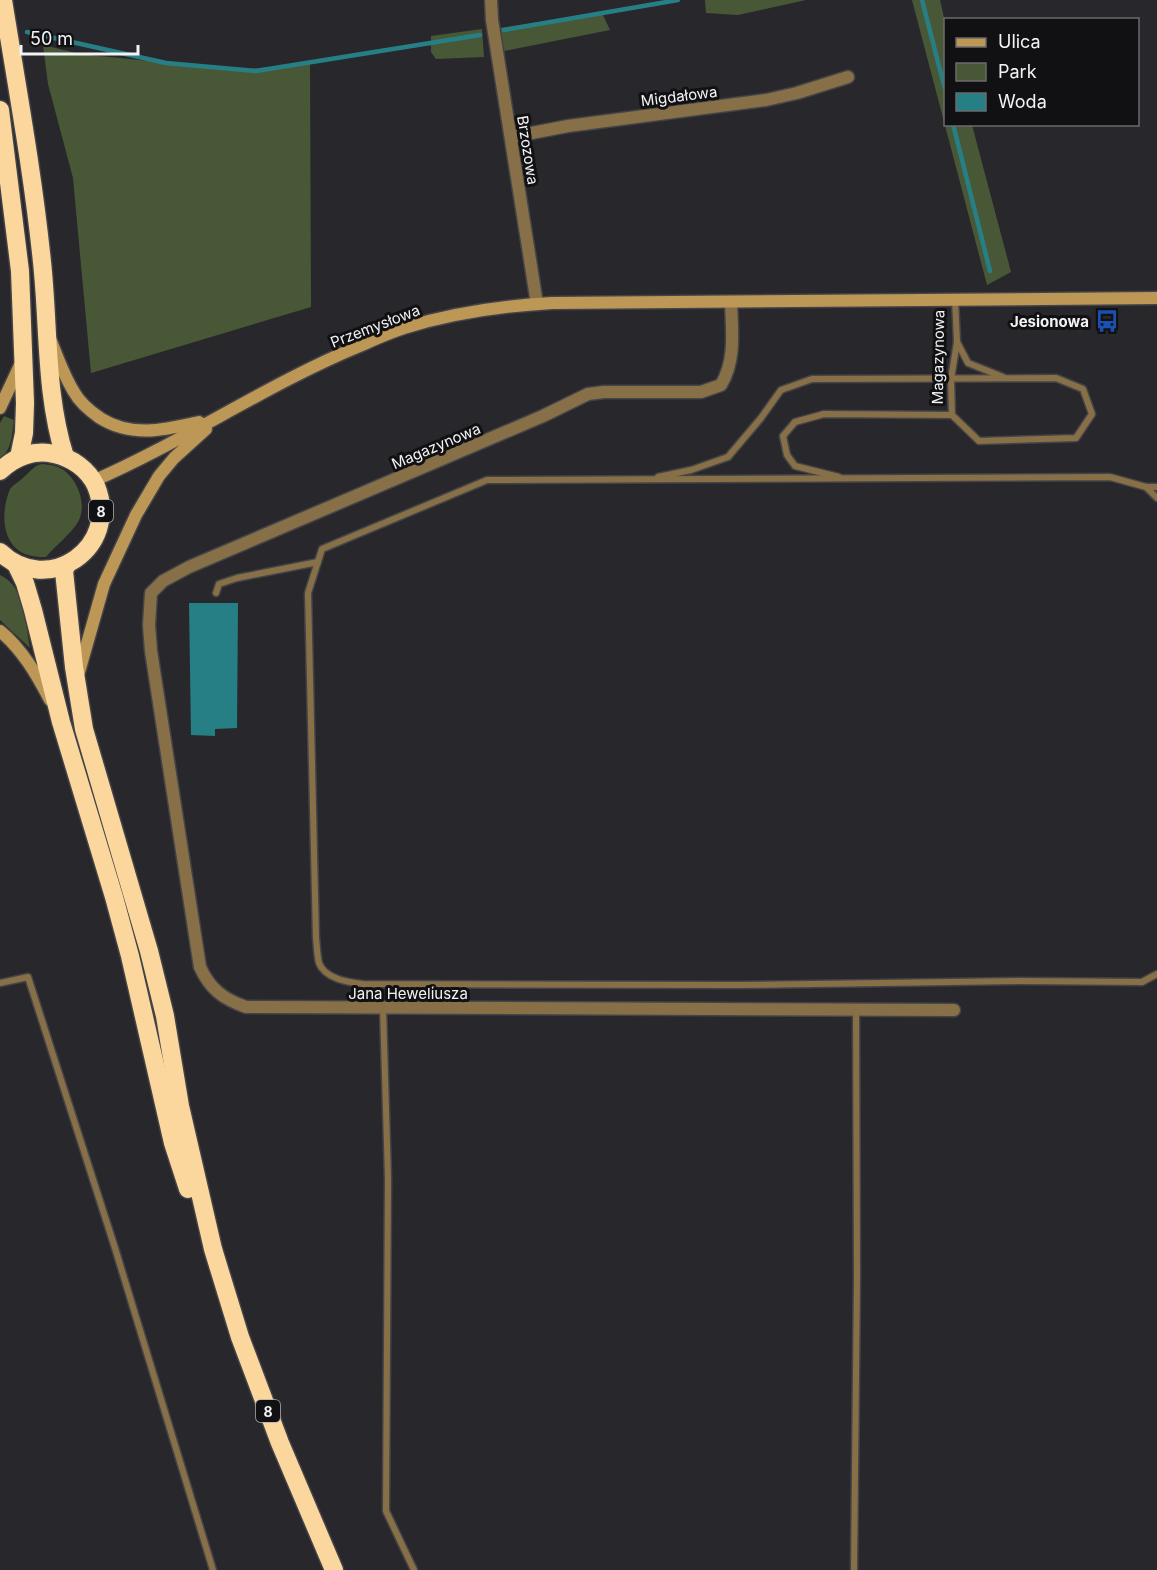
<svg xmlns="http://www.w3.org/2000/svg" width="1157" height="1570" font-family="Inter,sans-serif">
  <style>
    .green { fill: #485837 }
    .water { fill: #277f86 }
    .lines { fill: none; stroke-linecap: round; stroke-linejoin: round }
    .stream { stroke: #277f86; stroke-width: 4.5 }
    .lane-casing { stroke: #444448; stroke-width: 9 }
    .street-casing { stroke: #444448; stroke-width: 15 }
    .secondary-casing { stroke: #444448; stroke-width: 15 }
    .highway-casing { stroke: #444448; stroke-width: 21 }
    .lane { stroke: #876f47; stroke-width: 6 }
    .street { stroke: #876f47; stroke-width: 12 }
    .secondary { stroke: #bd9755; stroke-width: 12 }
    .highway { stroke: #fbd79d; stroke-width: 18 }
    .labels { text-anchor: middle; dominant-baseline: central; stroke-width: 6; stroke-linejoin: round; paint-order: stroke }
    .shield { fill: #111113; stroke: #afafb2; stroke-width: 1.5 }
    .shield-label { font-size: 14px; font-weight: bold; fill: #f3f3f6 }
    .street-label { font-size: 15px; fill: #f3f3f6; stroke: #111113 }
    .poi-label { font-size: 15px; font-weight: bold; fill: #f3f3f6; stroke: #111113; text-anchor: end }
  </style>
  <rect width="100%" height="100%" fill="#28282c"/>
  <g class="green">
    <polygon points="705,0 806,0 738,15 706,13"/>
    <polygon points="912,0 940,0 945,22 946,124 972,125 1011,272 987,285"/>
    <polygon points="602,13 610,30 504,51 499,28"/>
    <polygon points="482,29 484,57 436,59 431,52 431,36"/>
    <polygon points="43,45 80,54 238,70 310,63 311,307 91,373 73,178 48,84"/>
    <path d="M4,416L14,420C12,433 12,451 0,458V423Z"/>
    <path d="M43,464C50,465 59,466 65,471C79,483 87,506 78,522C70,535 56,545 46,557C42,557 37,557 32,556C1,550 0,513 10,489C14,484 20,481 24,477C31,471 34,465 43,464Z"/>
    <path d="M0,575C26,587 25,623 30,648L0,620Z"/>
  </g>
  <polygon class="water" points="189,603 238,603 237,728 215,729 215,736 191,735"/>
  <g class="lines">
    <g class="stream">
      <polyline points="922,0 946,93"/>
      <polyline points="504,30 678,0"/>
      <polyline points="27,32 166,63 256,71 480,35"/>
      <polyline points="953,124 990,271"/>
    </g>
    <g class="lane-casing">
      <g id="lane">
        <polyline points="957,342 968,363 1003,377"/>
        <polyline points="952,415 951,379 957,342 955,299"/>
        <polyline points="658,477 691,470 728,457 761,418 781,390 812,379 1056,378 1083,389 1092,414 1076,438 979,441 952,415 824,414 795,422 783,436 787,455 795,466 839,477"/>
        <polyline points="1146,487 1157,498"/>
        <path d="M1157,487H1146L1110,477L487,480L322,549L308,593L316,938C317,946 317,955 319,963C325,979 348,982 363,984L740,985L1020,981L1142,982L1157,974"/>
        <polyline points="216,593 219,584 237,578 318,562"/>
        <polyline points="0,983 28,977 115,1248 213,1570"/>
        <polyline points="383,1008 388,1178 386,1511 414,1570"/>
        <polyline points="854,1570 857,1277 856,1010"/>
      </g>
    </g>
    <g class="street-casing">
      <g id="street">
        <polyline points="491,0 492,20 537,304"/>
        <polyline points="511,137 568,126 766,100 797,93 848,77"/>
        <path d="M731,303C732,331 736,360 721,385L701,392H604L588,394L543,416L189,567L163,581L151,593L149,625L151,651L200,967C210,989 223,999 246,1007L954,1010"/>
      </g>
    </g>
    <g class="secondary-casing">
      <g id="secondary">
        <path d="M51,341C58,358 64,376 74,392C80,403 90,411 100,418C132,438 164,430 199,422"/>
        <polyline points="0,408 21,363"/>
        <path d="M93,481C185,441 269,383 362,345C375,339 389,333 404,328C452,313 501,306 552,303L1157,298"/>
        <path d="M0,631C22,649 37,675 50,700"/>
        <polyline points="79,672 104,584 136,515 159,476 174,458 206,429"/>
      </g>
    </g>
    <g class="highway-casing">
      <g id="highway">
        <path d="M3,0C17,87 33,174 42,262C49,327 45,394 65,457"/>
        <polyline points="0,110 20,271 25,403 24,433 19,457"/>
        <path d="M0,471C14,457 35,449 54,454C72,458 88,469 96,486C121,547 48,598 0,552"/>
        <polyline points="16,564 25,583 33,610 61,722 114,897 130,956 173,1143 188,1189"/>
        <polyline points="67,564 64,571 74,667 84,729 149,951 165,1016 180,1106 213,1249 240,1337 280,1443 334,1570"/>
      </g>
    </g>
    <use href="#lane" class="lane"/>
    <use href="#street" class="street"/>
    <use href="#secondary" class="secondary"/>
    <use href="#highway" class="highway"/>
  </g>
  <defs>
    <g id="bus-bare" transform="scale(1.8)"><path d="M-5-6H5V4H4V6H2V4H-2V6H-4V4H-5ZM-3.5-4V0h7V-4ZM-3.5 1.2v1.5H-2V1.2ZM2 1.2v1.5H3.5V1.2Z" fill="#1a4fb4" stroke="#111113" stroke-width="2.5" paint-order="stroke"/></g>
  </defs>
  <g fill-rule="evenodd">
    <use href="#bus-bare" x="1107" y="321"/>
  </g>
  <g class="labels">
    <g class="shield">
      <rect x="89" y="500" width="24" height="22" rx="4.5"/>
      <rect x="256" y="1400" width="24" height="22" rx="4.5"/>
    </g>
    <g class="shield-label">
      <text x="101" y="511">8</text>
      <text x="268" y="1411">8</text>
    </g>
    <g class="street-label">
      <text transform="translate(679 96) rotate(-7)">Migdałowa</text>
      <text transform="translate(528 150) rotate(81)">Brzozowa</text>
      <text transform="translate(375 326) rotate(-21)">Przemysłowa</text>
      <text transform="translate(938 357) rotate(-89)">Magazynowa</text>
      <text transform="translate(436 446) rotate(-23)">Magazynowa</text>
      <text x="408" y="993">Jana Heweliusza</text>
    </g>
    <g class="poi-label">
      <text x="1089" y="321">Jesionowa</text>
    </g>
  </g>
  <rect x="944" y="18" width="195" height="108" fill="#111113" stroke="#6b6b6e" stroke-width="1.5"/>
  <rect x="956" y="38" width="30" height="9" fill="#bd9755" stroke="#6b6b6e" stroke-width="1.5"/>
  <text x="998" y="48" font-size="18" fill="#f3f3f6">Ulica</text>
  <rect x="956" y="63" width="30" height="18" fill="#485837" stroke="#6b6b6e" stroke-width="1.5"/>
  <text x="998" y="78" font-size="18" fill="#f3f3f6">Park</text>
  <rect x="956" y="93" width="30" height="18" fill="#277f86" stroke="#6b6b6e" stroke-width="1.5"/>
  <text x="998" y="108" font-size="18" fill="#f3f3f6">Woda</text>
  <path d="M21 45v9h117v-9" fill="none" stroke="#f3f3f6" stroke-width="3"/>
  <text x="30" y="45" font-size="18" fill="#f3f3f6" stroke="#111113" stroke-width="4.5" paint-order="stroke">50 m</text>
</svg>
